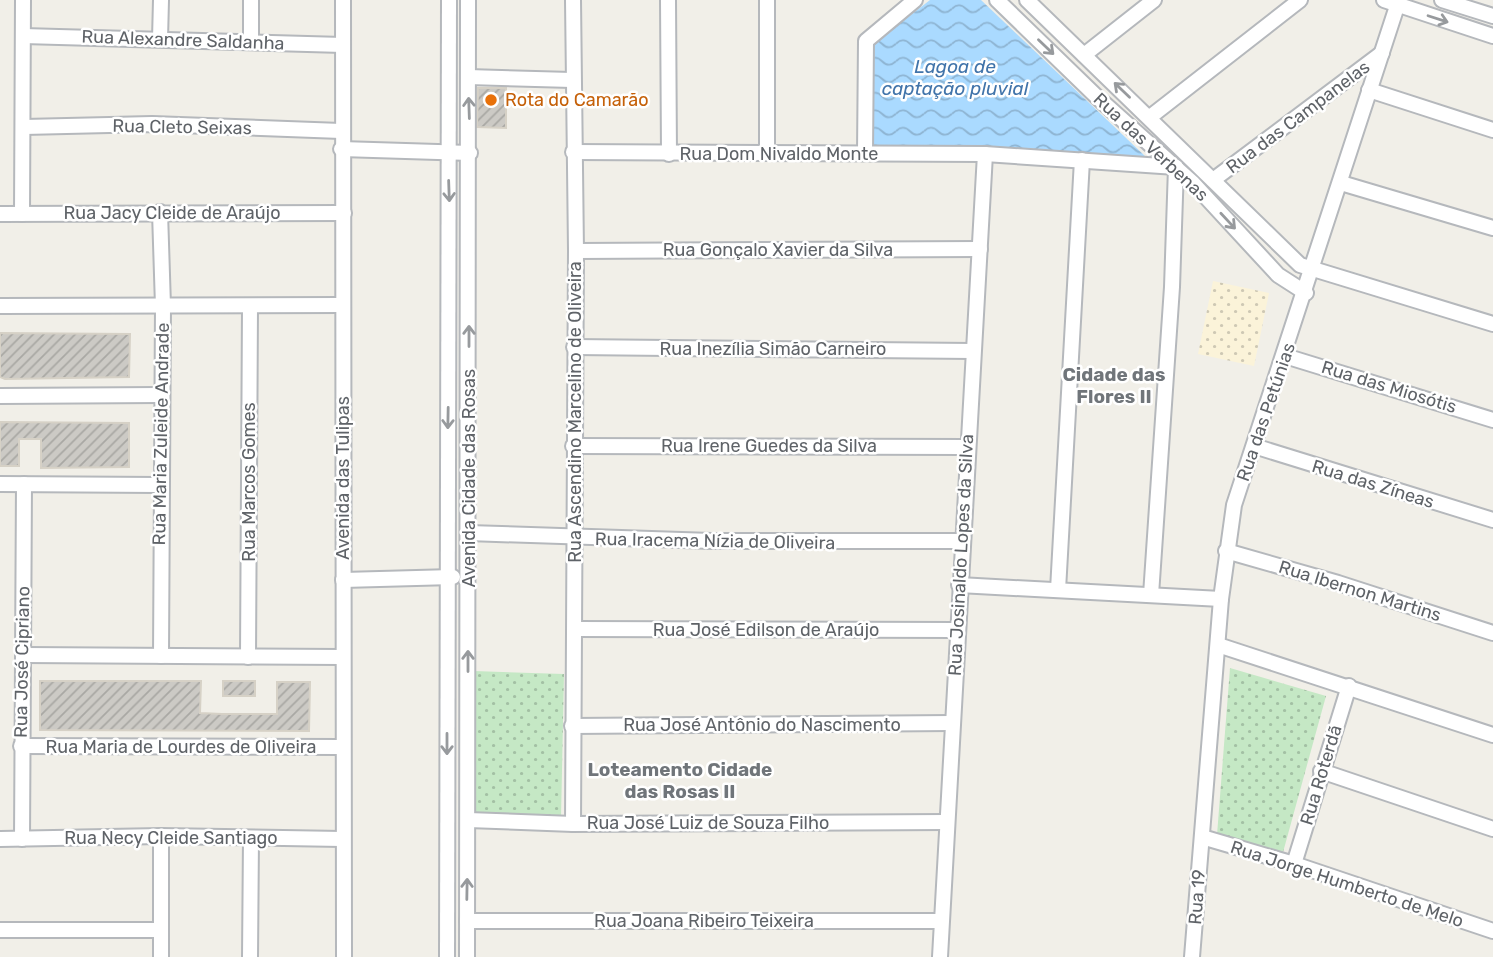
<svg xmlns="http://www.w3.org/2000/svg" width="1493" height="957" font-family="Rubik,sans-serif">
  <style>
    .sand { fill: url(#sand-dots) }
    .park { fill: url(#park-dots) }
    .water { fill: url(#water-waves) }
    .building { fill: url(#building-hatch); stroke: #d6d1c6; stroke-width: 2 }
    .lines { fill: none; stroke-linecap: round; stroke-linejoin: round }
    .minor-casing { stroke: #b5b8bc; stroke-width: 18 }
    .minor { stroke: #fff; stroke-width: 14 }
    .oneway { stroke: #979a9d }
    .food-dot { fill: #e8710a; stroke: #fff; stroke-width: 2.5 }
    .labels { text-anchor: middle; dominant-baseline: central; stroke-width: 5; stroke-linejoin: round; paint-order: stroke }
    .street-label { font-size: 18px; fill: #5f6368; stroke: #fff }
    .food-label { font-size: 18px; fill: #c56008; stroke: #fff; text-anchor: start }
    .water-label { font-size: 19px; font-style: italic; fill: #4174aa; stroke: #fff }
    .neighbourhood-label { font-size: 19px; font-weight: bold; fill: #70757a; stroke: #fff }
  </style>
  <defs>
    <pattern id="sand-dots" width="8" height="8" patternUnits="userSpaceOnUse" patternTransform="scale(1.75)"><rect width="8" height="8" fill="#fbf3d9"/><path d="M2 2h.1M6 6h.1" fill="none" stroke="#cec8b4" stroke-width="1.8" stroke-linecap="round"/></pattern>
    <pattern id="park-dots" width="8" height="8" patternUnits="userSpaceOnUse" patternTransform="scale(1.75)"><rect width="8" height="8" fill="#c5e8c5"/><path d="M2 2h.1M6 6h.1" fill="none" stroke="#a3c0a4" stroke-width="1.8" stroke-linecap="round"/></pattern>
    <pattern id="water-waves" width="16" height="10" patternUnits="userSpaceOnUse" patternTransform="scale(1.75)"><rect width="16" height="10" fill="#aadaff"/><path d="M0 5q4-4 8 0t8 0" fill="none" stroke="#8eb4d2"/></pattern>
    <pattern id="building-hatch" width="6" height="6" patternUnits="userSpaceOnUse" patternTransform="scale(1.75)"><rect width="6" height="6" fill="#cccac5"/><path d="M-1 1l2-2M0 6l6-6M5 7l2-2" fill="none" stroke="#a9a8a4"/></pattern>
  </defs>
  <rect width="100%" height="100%" fill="#f1efe8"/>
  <polygon class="sand" points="1213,281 1269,293 1254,366 1198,354"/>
  <g class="park">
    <polygon points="1230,668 1326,696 1282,856 1217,835"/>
    <polygon points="474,671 564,674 561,818 473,814"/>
  </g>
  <polygon class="water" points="930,0 981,0 1146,157 871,147 872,45"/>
  <g class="building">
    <polygon points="478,88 506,88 506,128 477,127"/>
    <polygon points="0,333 130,334 129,377 5,379 0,377"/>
    <polygon points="0,422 129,423 129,467 41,468 41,439 19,439 19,466 0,466"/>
    <polygon points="40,681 201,681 200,713 222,714 277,714 277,682 310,682 309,731 40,730"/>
    <rect x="223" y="681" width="32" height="15"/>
  </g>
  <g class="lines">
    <g class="minor-casing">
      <g id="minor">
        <polyline points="251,0 251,42"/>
        <polyline points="343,0 344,957"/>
        <polyline points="668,0 669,154"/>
        <polyline points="767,0 767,153"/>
        <polyline points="997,0 1097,97 1193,183 1278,275 1306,293"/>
        <polyline points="1027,0 1300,265 1493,324"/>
        <polyline points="1384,0 1493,36"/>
        <polyline points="1442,0 1493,16"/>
        <polyline points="23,36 343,45"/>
        <polyline points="160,39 161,0"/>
        <polyline points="1084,55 1154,0"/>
        <polyline points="468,77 572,80"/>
        <polyline points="1369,90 1493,130"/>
        <polyline points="1150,117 1300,0"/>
        <polyline points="24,127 152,124 341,131"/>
        <polyline points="341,149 470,153"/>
        <polyline points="573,152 985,154 1176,167"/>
        <polyline points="865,153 866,41 915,0"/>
        <polyline points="1213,180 1382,53"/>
        <polyline points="1341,183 1493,228"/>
        <polyline points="160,212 163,306 161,656"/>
        <polyline points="0,214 344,213"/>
        <polyline points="22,214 23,0"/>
        <polyline points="576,251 980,249"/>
        <polyline points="0,306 343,305"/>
        <polyline points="574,347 973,351"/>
        <polyline points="1285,356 1493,420"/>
        <polyline points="0,396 160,395"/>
        <polyline points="573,446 966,447"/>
        <polyline points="1254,446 1493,520"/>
        <polyline points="0,484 159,485"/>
        <polyline points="468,533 712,541 962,541"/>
        <polyline points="1226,551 1338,583 1493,633"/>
        <polyline points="343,580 453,577"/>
        <polyline points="959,585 1221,599"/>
        <polyline points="1058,590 1082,160"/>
        <polyline points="1151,595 1172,287 1176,167"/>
        <polyline points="575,629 957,630"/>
        <polyline points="1218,645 1493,735"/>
        <polyline points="24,655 342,657"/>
        <polyline points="248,657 250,307"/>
        <polyline points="572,726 952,723"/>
        <polyline points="21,746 342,747"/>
        <polyline points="1321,771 1493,829"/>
        <polyline points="468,820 573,824 947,822"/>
        <polyline points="573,824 576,251 573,0"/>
        <polyline points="1202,837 1294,864 1493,931"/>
        <polyline points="0,839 161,836 342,839"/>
        <polyline points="22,839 24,484"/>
        <polyline points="1294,864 1349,686"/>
        <polyline points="467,921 940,921"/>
        <polyline points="0,930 161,930"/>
        <polyline points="161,957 161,836"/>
        <polyline points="250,957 251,838"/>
        <polyline points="447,957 449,0"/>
        <polyline points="467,957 468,0"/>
        <polyline points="940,957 985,154"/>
        <polyline points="1192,957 1221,599 1234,505 1399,0"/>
      </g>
    </g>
    <use href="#minor" class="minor"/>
  </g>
  <defs><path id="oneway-shaft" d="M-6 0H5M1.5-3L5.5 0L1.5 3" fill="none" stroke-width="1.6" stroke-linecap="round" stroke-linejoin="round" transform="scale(1.75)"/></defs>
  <g class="oneway">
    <use href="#oneway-shaft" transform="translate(1438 19) rotate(18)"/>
    <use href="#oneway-shaft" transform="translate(1046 47) rotate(44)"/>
    <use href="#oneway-shaft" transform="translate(1122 90) rotate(-136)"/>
    <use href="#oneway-shaft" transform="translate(469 108) rotate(-92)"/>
    <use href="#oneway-shaft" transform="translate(449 191) rotate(88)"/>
    <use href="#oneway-shaft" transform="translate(1228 221) rotate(47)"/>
    <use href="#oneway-shaft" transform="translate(469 336) rotate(-90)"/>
    <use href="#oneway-shaft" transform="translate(448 418) rotate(91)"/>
    <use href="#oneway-shaft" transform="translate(468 661) rotate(-90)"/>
    <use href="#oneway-shaft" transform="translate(447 744) rotate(90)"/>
    <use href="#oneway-shaft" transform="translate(467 889) rotate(-89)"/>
  </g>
  <circle class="food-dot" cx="491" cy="100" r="7"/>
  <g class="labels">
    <g class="street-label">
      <text transform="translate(183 40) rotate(2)">Rua Alexandre Saldanha</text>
      <text transform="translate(1298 117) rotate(-37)">Rua das Campanelas</text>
      <text transform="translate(182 127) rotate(1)">Rua Cleto Seixas</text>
      <text transform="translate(1151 147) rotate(43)">Rua das Verbenas</text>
      <text x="779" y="154">Rua Dom Nivaldo Monte</text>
      <text x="172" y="213">Rua Jacy Cleide de Araújo</text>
      <text x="778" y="250">Rua Gonçalo Xavier da Silva</text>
      <text x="773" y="349">Rua Inezília Simão Carneiro</text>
      <text transform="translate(1389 387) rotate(17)">Rua das Miosótis</text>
      <text transform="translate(575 412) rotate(-90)">Rua Ascendino Marcelino de Oliveira</text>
      <text transform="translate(1266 412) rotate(-71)">Rua das Petúnias</text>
      <text transform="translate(161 434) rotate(-89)">Rua Maria Zuleide Andrade</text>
      <text x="769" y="446">Rua Irene Guedes da Silva</text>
      <text transform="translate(343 478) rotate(-90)">Avenida das Tulipas</text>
      <text transform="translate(469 478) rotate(-90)">Avenida Cidade das Rosas</text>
      <text transform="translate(249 482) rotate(-90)">Rua Marcos Gomes</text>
      <text transform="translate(1373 484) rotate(17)">Rua das Zíneas</text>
      <text transform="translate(715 541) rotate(1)">Rua Iracema Nízia de Oliveira</text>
      <text transform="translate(961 555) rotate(-87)">Rua Josinaldo Lopes da Silva</text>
      <text transform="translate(1360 591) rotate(17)">Rua Ibernon Martins</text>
      <text x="766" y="630">Rua José Edilson de Araújo</text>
      <text transform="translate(22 662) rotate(-89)">Rua José Cipriano</text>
      <text x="762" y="725">Rua José Antônio do Nascimento</text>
      <text x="181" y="747">Rua Maria de Lourdes de Oliveira</text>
      <text transform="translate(1321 775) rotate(-73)">Rua Roterdã</text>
      <text x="708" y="823">Rua José Luiz de Souza Filho</text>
      <text x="171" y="838">Rua Necy Cleide Santiago</text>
      <text transform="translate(1347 884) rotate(18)">Rua Jorge Humberto de Melo</text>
      <text transform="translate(1197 897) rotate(-86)">Rua 19</text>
      <text x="704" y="921">Rua Joana Ribeiro Teixeira</text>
    </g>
    <g class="food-label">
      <text x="505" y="100">Rota do Camarão</text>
    </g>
    <g class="water-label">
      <text x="955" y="66">Lagoa de<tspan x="955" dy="22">captação pluvial</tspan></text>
    </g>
    <g class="neighbourhood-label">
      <text x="1114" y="374">Cidade das<tspan x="1114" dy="22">Flores II</tspan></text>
      <text x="680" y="769">Loteamento Cidade<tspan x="680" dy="22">das Rosas II</tspan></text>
    </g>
  </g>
</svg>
